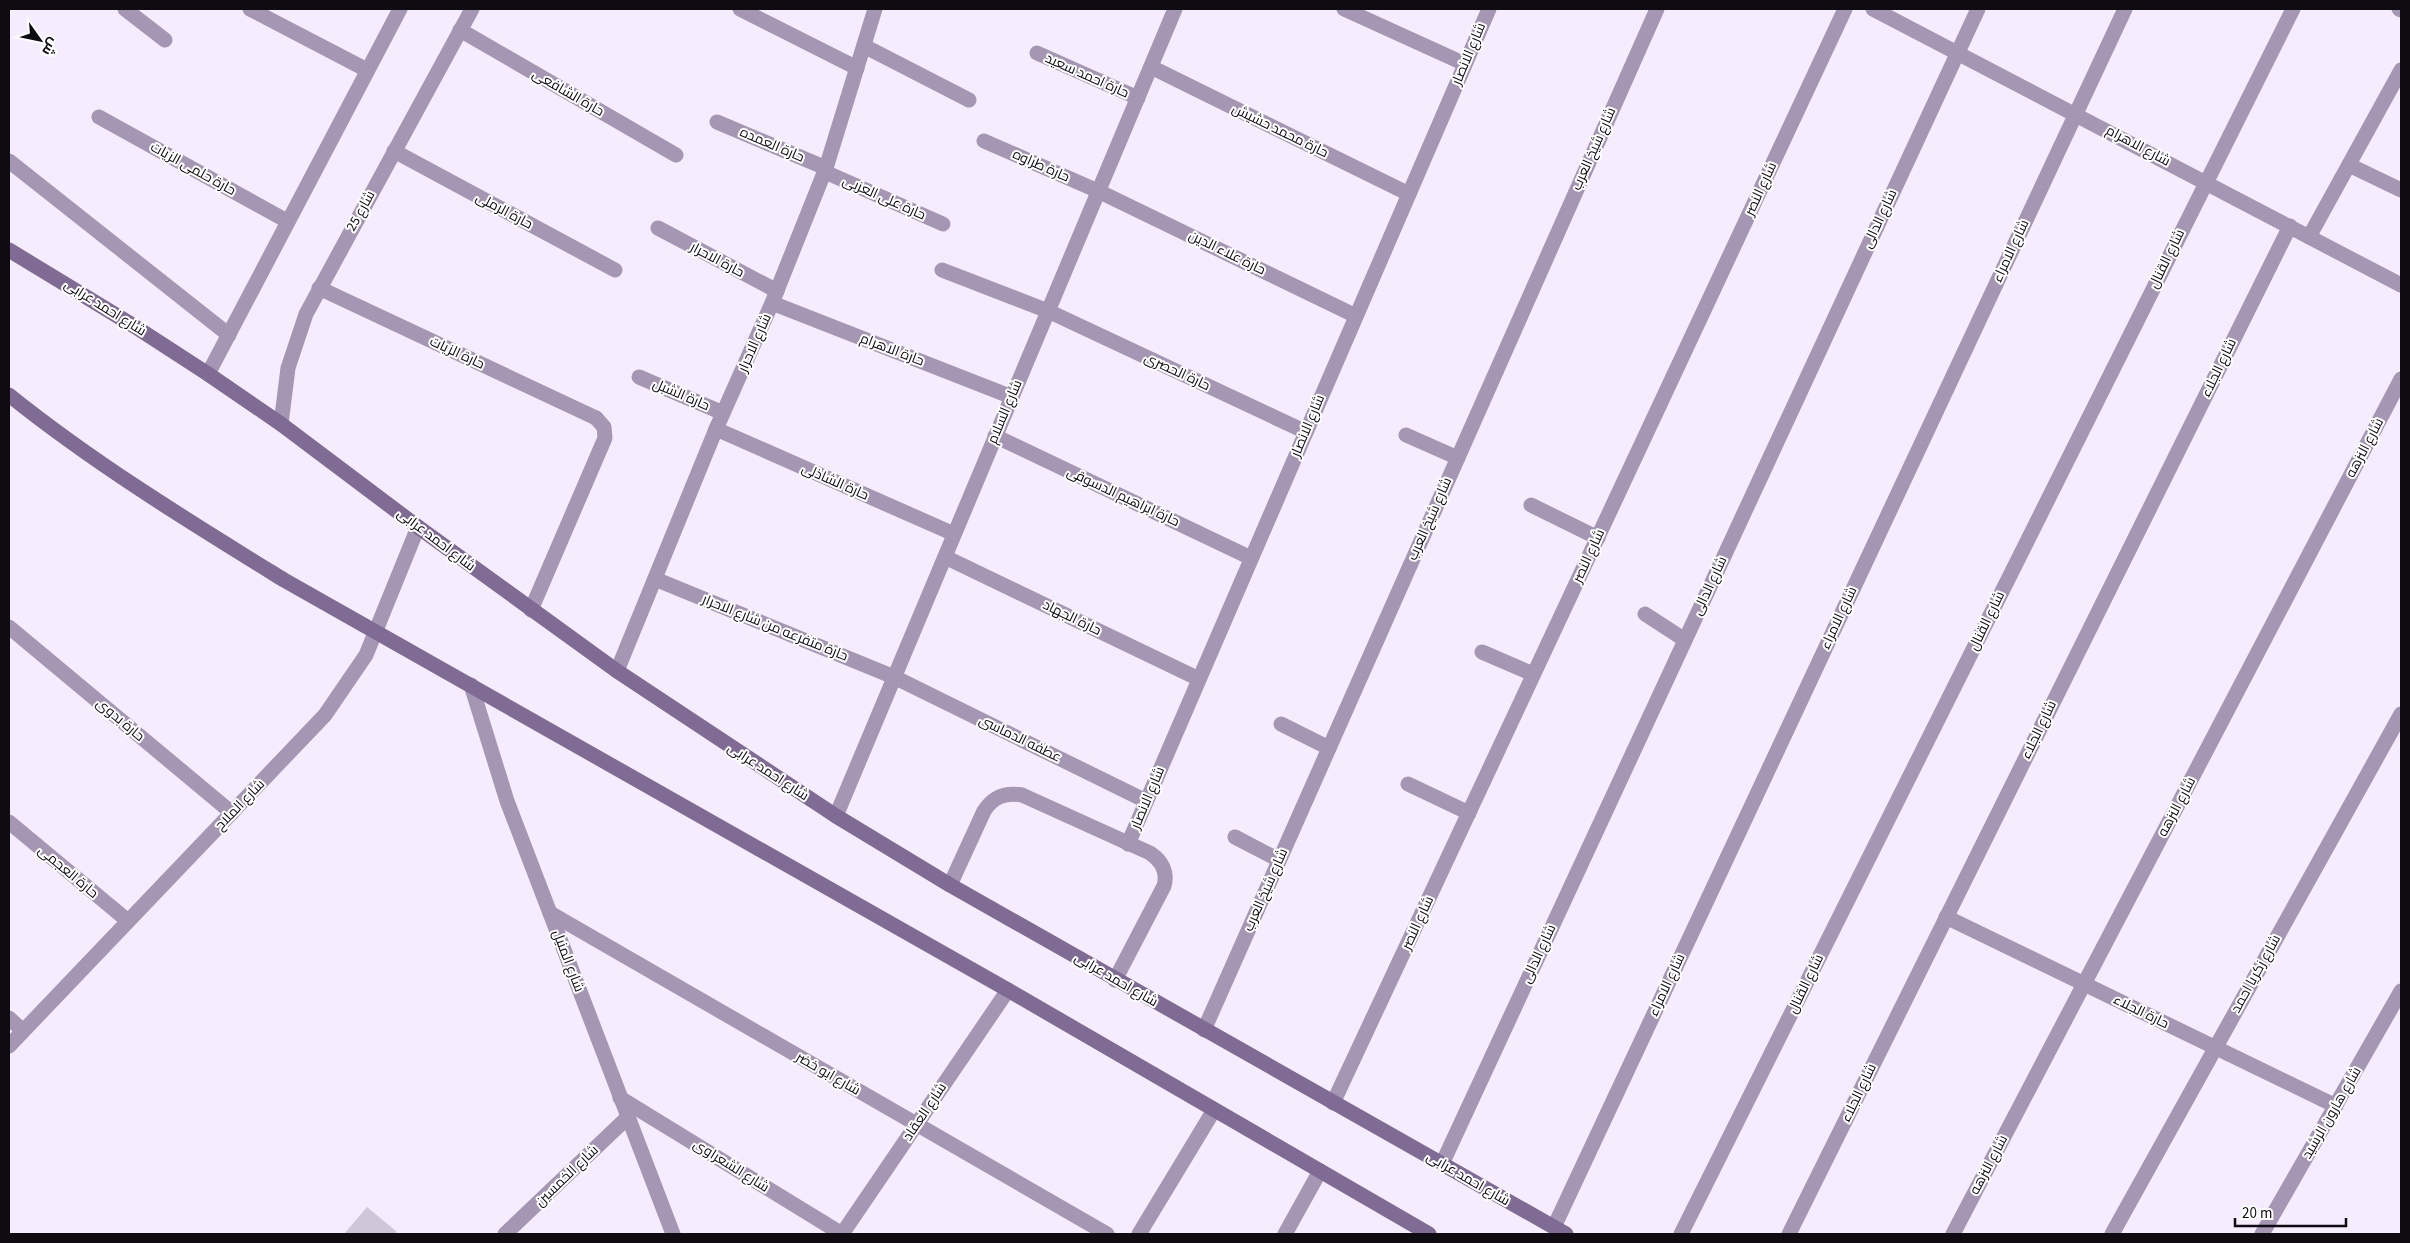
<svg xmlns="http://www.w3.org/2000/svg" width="2410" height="1243" font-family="'Source Sans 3',Cairo,sans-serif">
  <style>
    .building { fill: #cfc7d7 }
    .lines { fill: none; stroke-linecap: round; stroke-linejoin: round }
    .lane { stroke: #a596b3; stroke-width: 15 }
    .street { stroke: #a596b3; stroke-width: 15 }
    .secondary { stroke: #806b94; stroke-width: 15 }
    .labels { text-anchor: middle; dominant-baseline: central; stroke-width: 4; stroke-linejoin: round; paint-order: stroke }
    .street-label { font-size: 14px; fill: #0e0b11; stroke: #fefefe }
  </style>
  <rect width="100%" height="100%" fill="#f5edfd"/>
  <polygon class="building" points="367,1207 397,1232 395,1234 344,1234"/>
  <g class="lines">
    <polyline class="lane" points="531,610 605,438 604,427 596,418"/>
    <g class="street">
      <polyline points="125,9 165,40"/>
      <polyline points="250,9 367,70"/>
      <polyline points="740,9 857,68"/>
      <polyline points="1344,9 1465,64"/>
      <polyline points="1873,9 2401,285"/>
      <polyline points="2399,9 2401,10"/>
      <polyline points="460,30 676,155"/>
      <polyline points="864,46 969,100"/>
      <polyline points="1037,53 1138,98"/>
      <polyline points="1151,67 1409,194"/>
      <polyline points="99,117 287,221"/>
      <polyline points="717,122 826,168"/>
      <polyline points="984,141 1098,191 1356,316"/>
      <polyline points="394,151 615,270"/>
      <polyline points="9,161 229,335"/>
      <polyline points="2349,165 2401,190"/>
      <polyline points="825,172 943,224"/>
      <polyline points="658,228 777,291"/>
      <polyline points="2309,237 2401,70"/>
      <polyline points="942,270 1048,311 1306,432"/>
      <polyline points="319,288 596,418"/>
      <polyline points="772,303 1012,397"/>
      <polyline points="208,374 400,9"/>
      <polyline points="639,377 723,413"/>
      <polyline points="281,424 288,368 306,314 472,9"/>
      <polyline points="716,429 954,534"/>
      <polyline points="1406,435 1458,458"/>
      <polyline points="995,436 1251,558"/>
      <polyline points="1531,505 1598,538"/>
      <polyline points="945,557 1199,679"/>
      <polyline points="655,579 894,677 1146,801"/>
      <polyline points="1645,614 1685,640"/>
      <polyline points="9,627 232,813"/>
      <polyline points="1482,652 1533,674"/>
      <polyline points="617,671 716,429 772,303 826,168 875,9"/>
      <polyline points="471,685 507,801 673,1234"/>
      <polyline points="1281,724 1329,748"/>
      <polyline points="1408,784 1469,813"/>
      <polyline points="836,816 1175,9"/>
      <polyline points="9,822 128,921"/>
      <polyline points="1235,837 1279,860"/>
      <polyline points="1128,844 1489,9"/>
      <path d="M950,885L984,811C993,797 1005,792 1022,795L1150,853C1162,861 1168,872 1164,886L1115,980"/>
      <polyline points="550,913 1107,1234"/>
      <polyline points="1946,917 2336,1106"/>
      <polyline points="9,1018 23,1031"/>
      <polyline points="1204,1030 1657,9"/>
      <polyline points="9,1046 325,715 366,655 418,527"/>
      <polyline points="620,1098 842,1234"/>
      <polyline points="1333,1103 1845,9"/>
      <polyline points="1442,1164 1978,9"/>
      <polyline points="1554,1227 2125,9"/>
      <polyline points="505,1234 628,1117"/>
      <polyline points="842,1234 1008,990"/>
      <polyline points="1139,1234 1214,1110"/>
      <polyline points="1285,1234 1320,1171"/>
      <polyline points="1681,1234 2293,9"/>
      <polyline points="1789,1234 2290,226"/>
      <polyline points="1953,1234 2401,379"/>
      <polyline points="2112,1234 2401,714"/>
      <polyline points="2262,1234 2401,991"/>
    </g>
    <g class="secondary">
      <polyline points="9,250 134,326 208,374 281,424 418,527 617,671 836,816 950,885 1566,1234"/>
      <path d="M9,395C95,464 190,522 284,580L1008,990L1429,1234"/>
    </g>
  </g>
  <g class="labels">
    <g class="street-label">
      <text transform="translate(1469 54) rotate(-67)">شارع الانصار</text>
      <text transform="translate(1087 76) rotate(24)">حارة احمد سعيد</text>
      <text transform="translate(568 93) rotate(30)">حارة الشافعى</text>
      <text transform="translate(1280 131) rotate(26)">حارة محمد حشيش</text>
      <text transform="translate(772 145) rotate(23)">حارة العمده</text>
      <text transform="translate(2138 146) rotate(28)">شارع الاهرام</text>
      <text transform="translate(1594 149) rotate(-66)">شارع شيخ العرب</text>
      <text transform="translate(1041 166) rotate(24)">حارة طراوه</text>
      <text transform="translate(193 169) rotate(29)">حارة حلمى الزيات</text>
      <text transform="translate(1761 189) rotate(-65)">شارع النصر</text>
      <text transform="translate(884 198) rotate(24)">حارة على العزبى</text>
      <text transform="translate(361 211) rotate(-61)">شارع 25</text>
      <text transform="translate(504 211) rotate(28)">حارة الرملى</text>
      <text transform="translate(1880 219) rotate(-65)">شارع الدالى</text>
      <text transform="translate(2011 251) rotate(-65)">شارع الامراء</text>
      <text transform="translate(1227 253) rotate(26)">حارة علاء الدين</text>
      <text transform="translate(2167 259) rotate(-64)">شارع القنال</text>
      <text transform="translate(717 260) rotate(28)">حارة الاحرار</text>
      <text transform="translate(105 308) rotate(32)">شارع احمد عرابى</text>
      <text transform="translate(755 343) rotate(-66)">شارع الاحرار</text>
      <text transform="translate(892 350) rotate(21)">حارة الاهرام</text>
      <text transform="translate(457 353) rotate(25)">حارة الزيات</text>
      <text transform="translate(2219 368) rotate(-64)">شارع الجلاء</text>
      <text transform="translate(1177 372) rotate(25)">حارة الحصرى</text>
      <text transform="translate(681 395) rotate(23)">حارة الشبل</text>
      <text transform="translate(1005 412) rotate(-67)">شارع السلام</text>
      <text transform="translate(1308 426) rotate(-67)">شارع الانصار</text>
      <text transform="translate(2365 448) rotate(-62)">شارع النزهه</text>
      <text transform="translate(835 482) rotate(24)">حارة الشاذلى</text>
      <text transform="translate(1123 497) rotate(25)">حارة ابراهيم الدسوقى</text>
      <text transform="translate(1430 519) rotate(-66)">شارع شيخ العرب</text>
      <text transform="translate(436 540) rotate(37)">شارع احمد عرابى</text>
      <text transform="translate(1589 556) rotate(-65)">شارع النصر</text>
      <text transform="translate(1710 586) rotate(-65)">شارع الدالى</text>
      <text transform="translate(1072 618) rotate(26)">حارة الجهاد</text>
      <text transform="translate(1839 618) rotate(-65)">شارع الامراء</text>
      <text transform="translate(1987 621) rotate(-64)">شارع القنال</text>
      <text transform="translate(775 628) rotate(22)">حارة متفرعه من شارع الاحرار</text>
      <text transform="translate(120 720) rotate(40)">حارة بدوى</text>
      <text transform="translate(2039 730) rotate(-64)">شارع الجلاء</text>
      <text transform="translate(1020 739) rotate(26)">عطفه الدماسى</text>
      <text transform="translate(768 772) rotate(33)">شارع احمد عرابى</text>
      <text transform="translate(1148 798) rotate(-67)">شارع الانصار</text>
      <text transform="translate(240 805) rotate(-46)">شارع الملاح</text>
      <text transform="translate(2177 807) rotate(-62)">شارع النزهه</text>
      <text transform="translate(68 872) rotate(40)">حارة العجمى</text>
      <text transform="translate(1266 890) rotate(-66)">شارع شيخ العرب</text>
      <text transform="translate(1418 923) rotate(-65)">شارع النصر</text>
      <text transform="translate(1539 954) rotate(-65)">شارع الدالى</text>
      <text transform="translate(568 961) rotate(69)">شارع المنيل</text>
      <text transform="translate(2256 974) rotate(-61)">شارع زكريا احمد</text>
      <text transform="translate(1116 980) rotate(30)">شارع احمد عرابى</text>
      <text transform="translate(1806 984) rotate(-64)">شارع القنال</text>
      <text transform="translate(1667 985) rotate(-65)">شارع الامراء</text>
      <text transform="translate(2141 1012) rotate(26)">حارة الجلاء</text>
      <text transform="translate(828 1074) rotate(30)">شارع ابو خضر</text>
      <text transform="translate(1859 1093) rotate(-64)">شارع الجلاء</text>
      <text transform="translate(925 1112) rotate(-56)">شارع العقاد</text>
      <text transform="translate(2332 1113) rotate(-60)">شارع هارون الرشيد</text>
      <text transform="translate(1989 1165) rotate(-62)">شارع النزهه</text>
      <text transform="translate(731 1166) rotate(32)">شارع الشعراوى</text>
      <text transform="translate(567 1176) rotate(-44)">شارع الخمسين</text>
      <text transform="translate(1468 1179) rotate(30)">شارع احمد عرابى</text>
    </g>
  </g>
  <rect width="2410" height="1243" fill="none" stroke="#0e0b11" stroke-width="20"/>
  <g transform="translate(40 40) rotate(123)" stroke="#fefefe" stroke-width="4" paint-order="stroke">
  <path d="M0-4L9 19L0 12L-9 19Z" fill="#0e0b11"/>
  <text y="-8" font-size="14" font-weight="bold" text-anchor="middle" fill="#0e0b11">ش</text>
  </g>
  <path d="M2235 1218v8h111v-8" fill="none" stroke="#0e0b11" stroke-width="2.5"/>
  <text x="2242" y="1218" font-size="15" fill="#0e0b11" stroke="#fefefe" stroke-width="4" paint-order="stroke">20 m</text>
</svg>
